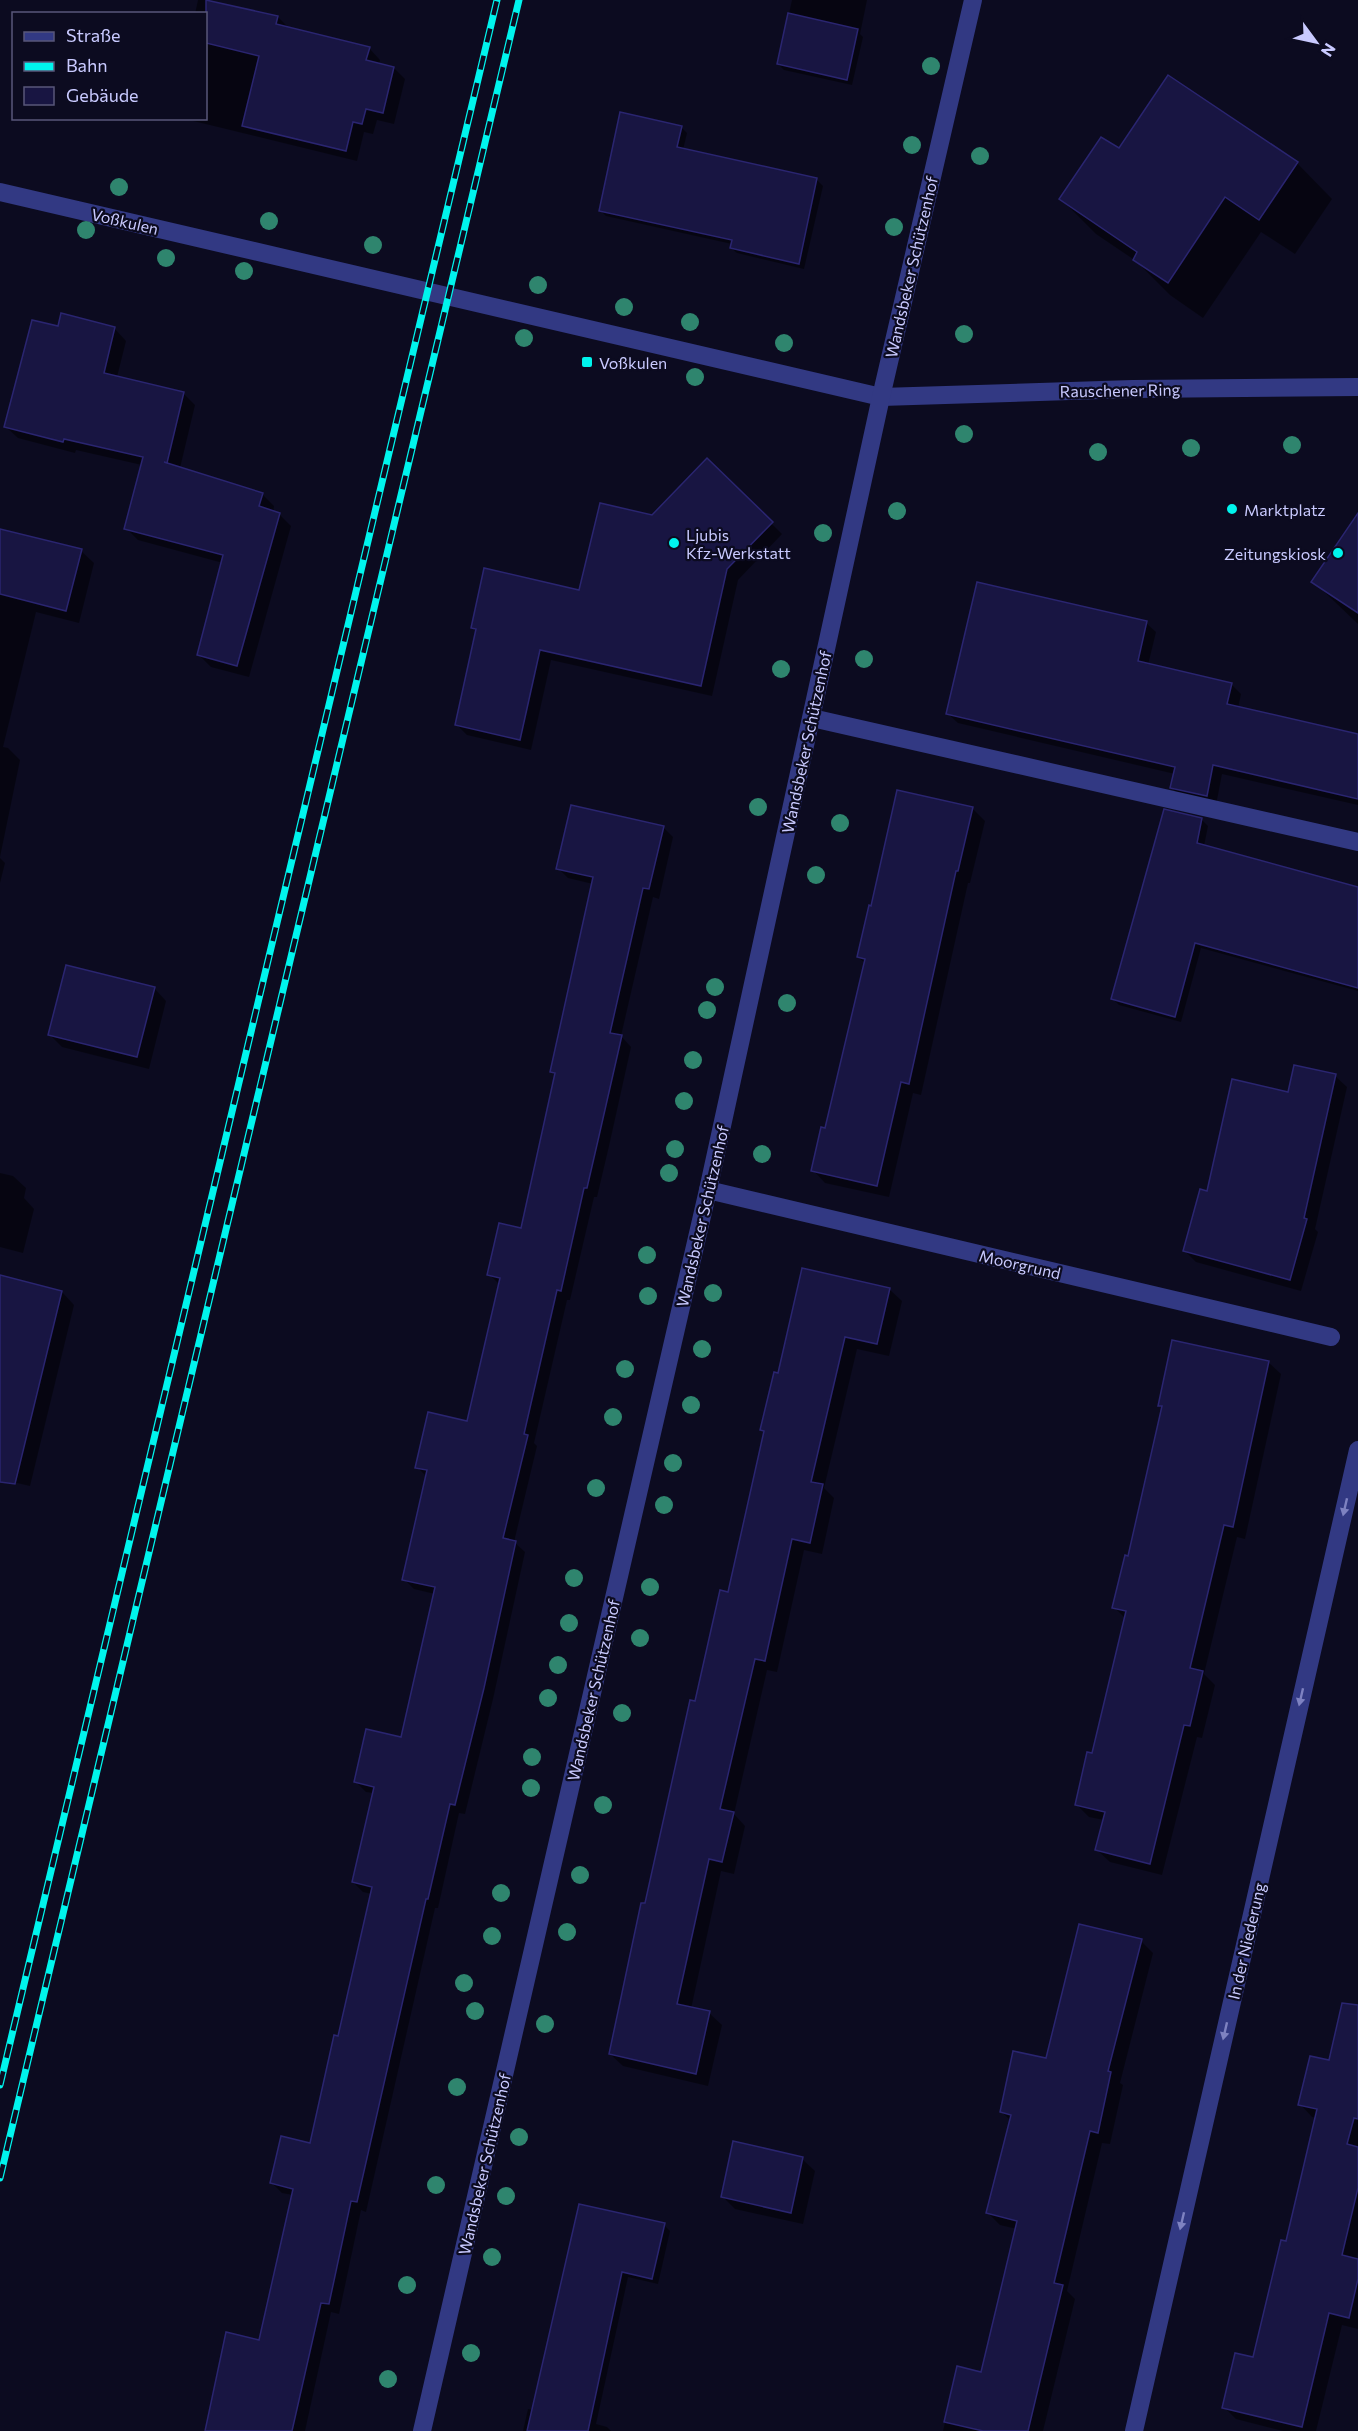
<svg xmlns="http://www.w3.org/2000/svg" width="1358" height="2431" font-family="Commissioner,sans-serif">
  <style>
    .shadow { fill: #0007 }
    .building { fill: #181542; stroke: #2a2570; stroke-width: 1.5 }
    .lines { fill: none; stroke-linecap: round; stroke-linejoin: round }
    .minor { stroke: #323983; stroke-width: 18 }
    .rail-casing { stroke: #00f4ed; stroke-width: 7 }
    .rail { stroke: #0c0b20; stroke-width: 4.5; stroke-dasharray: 14; stroke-linecap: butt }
    .tree { fill: #2f856e }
    .oneway { fill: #7e82c1 }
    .poi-dot { fill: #00f4ed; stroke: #0c0b20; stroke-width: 2 }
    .labels { text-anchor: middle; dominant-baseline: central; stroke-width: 4.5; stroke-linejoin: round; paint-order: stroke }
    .street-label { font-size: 16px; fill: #c9caff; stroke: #0c0b20 }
    .poi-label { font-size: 16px; fill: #c9caff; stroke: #0c0b20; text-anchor: start }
  </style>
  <rect width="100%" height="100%" fill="#0c0b20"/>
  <g class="shadow">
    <polygon points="198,0 207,0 278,17 289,28 369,48 380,60 379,65 394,68 405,79 394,124 377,120 373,134 364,132 357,161 181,118 206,118 206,14 195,14"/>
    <polygon points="792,0 867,0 860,34 863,37 852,85 784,70 778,64"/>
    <polygon points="681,127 687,133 683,150 817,180 823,186 804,269 737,253 731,248 732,244 606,216 600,210"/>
    <polygon points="1119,150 1297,163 1332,199 1295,254 1261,232 1203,318 1170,295 1136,261 1096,234 1060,198"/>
    <polygon points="62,315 115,329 126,341 117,377 183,393 195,405 180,468 262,494 274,506 273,512 279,514 291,526 249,677 211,667 199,655 223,563 138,540 126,528 142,465 76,450 75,453 18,438 6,427 59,328"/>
    <polygon points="707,460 782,534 738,580 712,696 551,660 531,750 467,735 456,724 477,632 473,628 581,592"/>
    <polygon points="1358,515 1358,624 1313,581"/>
    <polygon points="0,530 81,551 94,563 79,623 36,612 3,747 8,748 20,760 0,857"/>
    <polygon points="1146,623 1156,632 1148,665 1232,685 1241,694 1238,708 1358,736 1358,805 1222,774 1216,805 1181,797 1171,787 1175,774 958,723 948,714"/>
    <polygon points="972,808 985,821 970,883 968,883 921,1095 913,1093 889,1197 825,1183 813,1170 826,1129 866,964 858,957 872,908"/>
    <polygon points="1202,820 1208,826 1204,846 1358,889 1358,991 1201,948 1181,1022 1119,1005 1113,999"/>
    <polygon points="663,827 673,837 659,899 653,897 621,1036 631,1047 609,1146 597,1197 594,1197 570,1300 567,1300 534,1443 537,1446 514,1542 525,1552 493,1699 465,1814 459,1813 438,1908 435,1908 366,2212 361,2210 339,2314 331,2312 305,2431 206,2431 260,2341 293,2195 282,2193 272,2183 311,2145 372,1894 363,1892 353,1882 374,1793 366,1792 356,1782 402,1739 435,1594 414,1589 404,1579 427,1477 417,1467 468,1423 499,1284 489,1274 522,1229 556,1076 552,1072 593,884 568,878 558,868"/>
    <polygon points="0,858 5,863 0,883"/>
    <polygon points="154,988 166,1001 149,1069 62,1047 49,1034"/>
    <polygon points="1335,1076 1347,1087 1315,1229 1318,1232 1301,1291 1196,1262 1185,1251 1209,1193 1289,1094"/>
    <polygon points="0,1173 13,1176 26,1188 24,1198 34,1209 23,1253 0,1247"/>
    <polygon points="0,1277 62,1292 74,1305 30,1486 0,1479"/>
    <polygon points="889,1289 902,1301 889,1356 857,1349 824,1488 834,1498 822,1554 804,1550 777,1672 767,1670 734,1814 745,1826 734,1874 721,1871 691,2009 709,2013 722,2025 708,2086 623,2066 610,2054 696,1703 729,1594 765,1432 762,1429 779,1375"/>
    <polygon points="1268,1362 1281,1374 1245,1539 1237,1537 1204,1674 1215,1685 1202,1738 1197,1737 1162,1875 1110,1862 1097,1850 1104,1820 1089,1817 1076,1804 1093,1755 1126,1619 1114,1607 1129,1557 1163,1409 1159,1405"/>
    <polygon points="1141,1941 1153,1953 1120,2083 1123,2085 1110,2144 1102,2143 1067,2291 1075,2299 1043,2431 943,2431 958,2368 982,2374 1017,2229 1000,2225 988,2213 1011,2121 1002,2112 1047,2060"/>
    <polygon points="1358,2069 1358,2251 1356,2260 1358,2260 1358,2329 1342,2325 1316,2431 1283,2431 1236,2419 1224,2407 1254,2359 1287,2243 1317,2118 1312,2117 1300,2104"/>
    <polygon points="802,2159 815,2171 803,2224 735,2209 723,2197"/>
    <polygon points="580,2206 664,2225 670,2231 658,2284 628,2277 596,2424 607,2427 611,2431 523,2431 528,2409 534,2410"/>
  </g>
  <g class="building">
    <polygon points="206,0 278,16 276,24 370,47 366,60 394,67 383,113 366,109 362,124 353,122 346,151 242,126 259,56 206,43"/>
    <polygon points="788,13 858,29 847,80 777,64"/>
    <polygon points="1168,75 1298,162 1259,220 1225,197 1168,283 1133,260 1137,252 1059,199 1101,137 1119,148"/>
    <polygon points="620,112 682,126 677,147 817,178 799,264 730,248 732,240 599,211"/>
    <polygon points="61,313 115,327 104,373 184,392 167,463 164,462 263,493 259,506 280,513 237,666 197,655 223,555 124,529 143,457 64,439 63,442 4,427 32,320 58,326"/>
    <polygon points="707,458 773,522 727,569 701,686 540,650 520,740 455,725 476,629 471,628 484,568 579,590 600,503 652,515"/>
    <polygon points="1358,513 1358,613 1311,582"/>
    <polygon points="0,529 82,549 66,611 0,594"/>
    <polygon points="977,582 1147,621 1138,661 1232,683 1227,704 1358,734 1358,799 1213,765 1207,796 1170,788 1175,767 946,714"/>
    <polygon points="897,790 973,807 958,871 956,871 909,1084 901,1082 877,1186 811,1171 821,1127 825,1128 865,959 857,957 869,905 871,906"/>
    <polygon points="571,805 664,826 649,889 643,888 610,1033 622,1035 599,1136 587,1188 584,1188 561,1291 557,1290 524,1434 528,1435 503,1538 516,1541 484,1688 455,1805 450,1804 428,1899 426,1899 357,2202 351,2201 329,2304 321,2303 292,2431 205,2431 226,2332 259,2340 293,2189 270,2183 281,2136 310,2143 334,2035 338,2036 372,1887 352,1882 374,1787 354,1782 366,1729 401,1737 435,1587 402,1580 427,1470 415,1468 428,1412 467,1421 500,1278 487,1275 499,1223 521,1228 555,1073 550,1072 593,877 556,869"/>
    <polygon points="1164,809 1202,818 1197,843 1358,887 1358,988 1195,943 1175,1017 1111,999"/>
    <polygon points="66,965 155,987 137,1057 48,1035"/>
    <polygon points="1294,1065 1336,1074 1304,1218 1307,1219 1290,1280 1183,1251 1200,1189 1207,1191 1232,1079 1288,1092"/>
    <polygon points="802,1268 890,1288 877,1344 845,1337 811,1482 823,1484 810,1543 792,1539 765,1661 755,1659 720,1809 734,1812 722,1862 709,1859 677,2004 710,2011 696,2074 609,2054 641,1903 645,1903 690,1700 695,1701 720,1590 728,1592 764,1431 760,1430 774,1372 778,1373"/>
    <polygon points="0,1275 62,1291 15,1484 0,1482"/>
    <polygon points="1172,1340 1269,1361 1233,1527 1224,1525 1190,1668 1203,1671 1190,1726 1184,1725 1150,1864 1095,1850 1105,1812 1075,1805 1087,1752 1092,1753 1126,1611 1112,1608 1125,1555 1128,1556 1162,1406 1158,1406"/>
    <polygon points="1079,1924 1142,1939 1108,2071 1111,2072 1098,2133 1090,2131 1054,2283 1063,2285 1028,2431 983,2431 944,2422 957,2366 981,2372 1017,2221 986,2213 1011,2115 1000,2112 1013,2051 1046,2058"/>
    <polygon points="1342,2003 1358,2005 1358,2119 1354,2118 1347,2144 1358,2147 1358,2188 1342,2255 1358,2259 1358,2279 1349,2318 1329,2313 1302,2427 1222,2408 1235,2353 1253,2357 1281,2240 1286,2241 1317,2109 1298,2105 1310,2056 1329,2060"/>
    <polygon points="733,2141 803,2157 791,2213 721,2197"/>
    <polygon points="579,2204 665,2223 652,2279 622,2272 588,2431 527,2431"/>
  </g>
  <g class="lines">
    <g class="minor">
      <polyline points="0,192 881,397 1133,389 1358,387"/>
      <polyline points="812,718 1358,842"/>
      <polyline points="708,1190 1331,1337"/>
      <polyline points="422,2431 708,1190 881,397 973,0"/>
      <polyline points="1134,2431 1358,1450"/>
    </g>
    <g class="rail-casing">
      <g id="rail">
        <polyline points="0,2085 497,0"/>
        <polyline points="0,2178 519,0"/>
      </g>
    </g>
    <use href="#rail" class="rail"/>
  </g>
  <g class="tree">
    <circle cx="931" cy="66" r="9"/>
    <circle cx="912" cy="145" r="9"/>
    <circle cx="980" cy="156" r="9"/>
    <circle cx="119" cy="187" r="9"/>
    <circle cx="269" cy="221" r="9"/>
    <circle cx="894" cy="227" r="9"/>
    <circle cx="86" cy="230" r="9"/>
    <circle cx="373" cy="245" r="9"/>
    <circle cx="166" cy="258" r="9"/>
    <circle cx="244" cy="271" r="9"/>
    <circle cx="538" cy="285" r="9"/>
    <circle cx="624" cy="307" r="9"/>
    <circle cx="690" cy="322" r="9"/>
    <circle cx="964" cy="334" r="9"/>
    <circle cx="524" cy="338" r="9"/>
    <circle cx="784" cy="343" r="9"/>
    <circle cx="695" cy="377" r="9"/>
    <circle cx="964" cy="434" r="9"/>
    <circle cx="1292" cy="445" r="9"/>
    <circle cx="1191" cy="448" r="9"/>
    <circle cx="1098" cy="452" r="9"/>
    <circle cx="897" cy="511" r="9"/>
    <circle cx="823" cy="533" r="9"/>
    <circle cx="864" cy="659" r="9"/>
    <circle cx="781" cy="669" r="9"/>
    <circle cx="758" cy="807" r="9"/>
    <circle cx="840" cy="823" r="9"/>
    <circle cx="816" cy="875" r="9"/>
    <circle cx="715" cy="987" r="9"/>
    <circle cx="787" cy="1003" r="9"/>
    <circle cx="707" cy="1010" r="9"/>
    <circle cx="693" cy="1060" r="9"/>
    <circle cx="684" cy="1101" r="9"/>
    <circle cx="675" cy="1149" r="9"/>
    <circle cx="762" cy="1154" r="9"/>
    <circle cx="669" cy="1173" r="9"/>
    <circle cx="647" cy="1255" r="9"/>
    <circle cx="713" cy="1293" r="9"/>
    <circle cx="648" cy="1296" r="9"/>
    <circle cx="702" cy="1349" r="9"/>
    <circle cx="625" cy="1369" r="9"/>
    <circle cx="691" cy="1405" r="9"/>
    <circle cx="613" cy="1417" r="9"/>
    <circle cx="673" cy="1463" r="9"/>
    <circle cx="596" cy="1488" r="9"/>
    <circle cx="664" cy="1505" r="9"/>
    <circle cx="574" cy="1578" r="9"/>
    <circle cx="650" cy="1587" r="9"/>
    <circle cx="569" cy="1623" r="9"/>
    <circle cx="640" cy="1638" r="9"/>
    <circle cx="558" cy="1665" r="9"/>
    <circle cx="548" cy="1698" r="9"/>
    <circle cx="622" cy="1713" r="9"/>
    <circle cx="532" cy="1757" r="9"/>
    <circle cx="531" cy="1788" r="9"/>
    <circle cx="603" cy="1805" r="9"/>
    <circle cx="580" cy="1875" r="9"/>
    <circle cx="501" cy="1893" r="9"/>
    <circle cx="567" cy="1932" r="9"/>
    <circle cx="492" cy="1936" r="9"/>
    <circle cx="464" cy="1983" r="9"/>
    <circle cx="475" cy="2011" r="9"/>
    <circle cx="545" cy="2024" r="9"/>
    <circle cx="457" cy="2087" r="9"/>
    <circle cx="519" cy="2137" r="9"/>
    <circle cx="436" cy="2185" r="9"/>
    <circle cx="506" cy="2196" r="9"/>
    <circle cx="492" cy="2257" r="9"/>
    <circle cx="407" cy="2285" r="9"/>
    <circle cx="471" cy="2353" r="9"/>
    <circle cx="388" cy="2379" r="9"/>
  </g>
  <defs><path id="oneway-solid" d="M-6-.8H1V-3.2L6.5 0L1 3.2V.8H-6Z" transform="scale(1.5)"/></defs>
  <g class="oneway">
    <use href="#oneway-solid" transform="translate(1345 1507) rotate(103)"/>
    <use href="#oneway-solid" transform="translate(1301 1697) rotate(103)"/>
    <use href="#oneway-solid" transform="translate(1225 2031) rotate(103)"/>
    <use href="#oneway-solid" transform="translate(1182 2221) rotate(103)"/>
  </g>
  <g class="poi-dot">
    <rect x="581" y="356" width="12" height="12" rx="3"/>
    <circle cx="1232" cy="509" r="6"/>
    <circle cx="674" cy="543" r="6"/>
    <circle cx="1338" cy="553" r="6"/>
  </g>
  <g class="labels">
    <g class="street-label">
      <text transform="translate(125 221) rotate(13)">Voßkulen</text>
      <text transform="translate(911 267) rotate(-77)">Wandsbeker Schützenhof</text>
      <text transform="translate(1120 390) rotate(-1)">Rauschener Ring</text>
      <text transform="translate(806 742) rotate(-78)">Wandsbeker Schützenhof</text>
      <text transform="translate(702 1216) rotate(-77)">Wandsbeker Schützenhof</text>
      <text transform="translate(1020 1264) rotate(13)">Moorgrund</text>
      <text transform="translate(593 1690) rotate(-77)">Wandsbeker Schützenhof</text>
      <text transform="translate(1246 1941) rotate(-77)">In der Niederung</text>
      <text transform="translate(484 2164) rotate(-77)">Wandsbeker Schützenhof</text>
    </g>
    <g class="poi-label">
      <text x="599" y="362">Voßkulen</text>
      <text x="1244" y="509">Marktplatz</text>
      <text x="686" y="534">Ljubis<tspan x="686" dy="18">Kfz-Werkstatt</tspan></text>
      <text x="1326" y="553" text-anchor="end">Zeitungskiosk</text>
    </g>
  </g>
  <rect x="12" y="12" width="195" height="108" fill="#0c0b20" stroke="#585779" stroke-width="1.5"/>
  <rect x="24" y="32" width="30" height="9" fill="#323983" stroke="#585779" stroke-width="1.5"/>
  <text x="66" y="42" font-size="18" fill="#c9caff">Straße</text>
  <rect x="24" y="62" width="30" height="9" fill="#00f4ed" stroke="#585779" stroke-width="1.5"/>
  <text x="66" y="72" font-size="18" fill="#c9caff">Bahn</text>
  <rect x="24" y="87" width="30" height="18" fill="#181542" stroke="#585779" stroke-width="1.5"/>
  <text x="66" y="102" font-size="18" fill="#c9caff">Gebäude</text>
  <g transform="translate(1316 42) rotate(123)" stroke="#0c0b20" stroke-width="4.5" paint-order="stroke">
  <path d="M0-4.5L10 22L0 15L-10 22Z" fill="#c9caff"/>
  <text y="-9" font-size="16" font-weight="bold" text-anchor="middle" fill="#c9caff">N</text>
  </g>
</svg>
